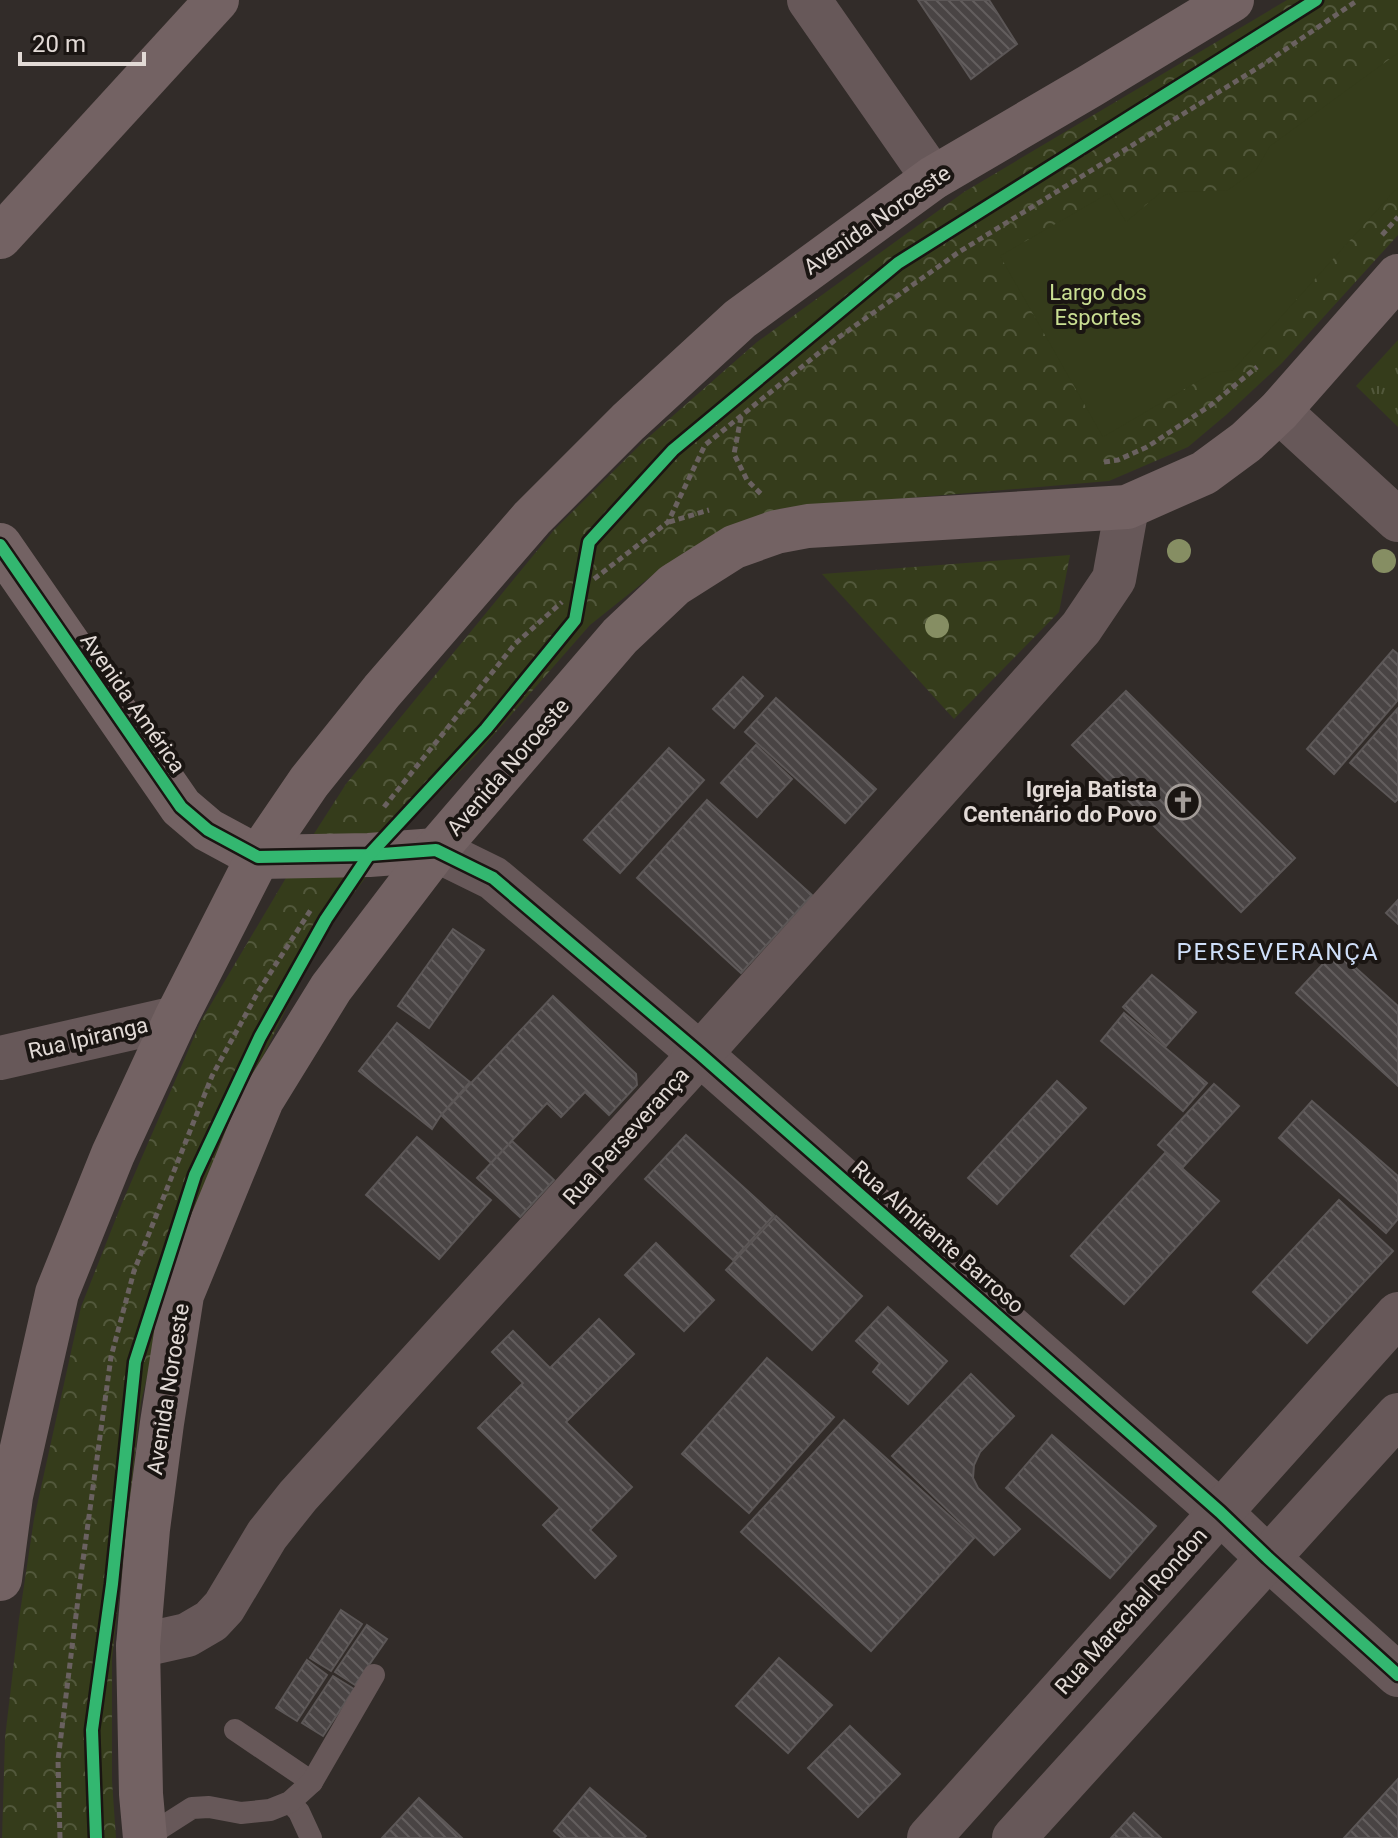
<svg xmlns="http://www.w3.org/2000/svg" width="1398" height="1838" font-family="Roboto,sans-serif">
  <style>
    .grass { fill: url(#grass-tufts) }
    .park { fill: url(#park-crowns) }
    .garden { fill: #353c1b }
    .building { fill: url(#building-back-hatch); stroke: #5c5757; stroke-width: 2 }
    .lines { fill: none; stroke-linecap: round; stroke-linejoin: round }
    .path { stroke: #6a6160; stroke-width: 5; stroke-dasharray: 6 4; stroke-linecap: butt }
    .lane { stroke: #675859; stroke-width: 22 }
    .street { stroke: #675859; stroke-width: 44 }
    .secondary { stroke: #736263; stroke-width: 44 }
    .cycleway-casing { stroke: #1a1512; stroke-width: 17 }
    .cycleway { stroke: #33b770; stroke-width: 12 }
    .tree { fill: #868e63 }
    .labels { text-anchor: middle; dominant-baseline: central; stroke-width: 8; stroke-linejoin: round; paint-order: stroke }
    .street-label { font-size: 22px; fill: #e2dad6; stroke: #1a1512 }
    .park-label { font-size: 22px; fill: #cadf93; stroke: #1a1512 }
    .poi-label { font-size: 22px; font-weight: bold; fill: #e2dad6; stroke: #1a1512; text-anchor: end }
    .neighbourhood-label { font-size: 24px; letter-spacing: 2px; fill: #cedef8; stroke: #1a1512 }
  </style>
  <defs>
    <pattern id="grass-tufts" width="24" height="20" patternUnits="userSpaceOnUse" patternTransform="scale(2)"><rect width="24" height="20" fill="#353c1b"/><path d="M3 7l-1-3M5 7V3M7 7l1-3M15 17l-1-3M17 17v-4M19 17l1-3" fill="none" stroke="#52583b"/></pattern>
    <pattern id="park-crowns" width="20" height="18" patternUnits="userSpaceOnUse" patternTransform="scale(2)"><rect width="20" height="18" fill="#353c1b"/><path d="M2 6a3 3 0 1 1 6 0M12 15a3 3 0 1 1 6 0" fill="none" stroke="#52583b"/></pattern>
    <pattern id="building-back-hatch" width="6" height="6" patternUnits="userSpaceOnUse" patternTransform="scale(2)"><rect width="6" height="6" fill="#494444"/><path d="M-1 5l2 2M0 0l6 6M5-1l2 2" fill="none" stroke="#635e5e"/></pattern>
  </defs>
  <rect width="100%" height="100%" fill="#322c29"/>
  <polygon class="grass" points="1398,340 1398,427 1356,386"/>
  <g class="park">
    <polygon points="1287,0 1398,0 1398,235 1281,364 1226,415 1188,447 1109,481 780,509 744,523 664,566 590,625 477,754 399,833 339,913 299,983 242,1099 167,1292 141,1402 112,1659 112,1781 116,1838 2,1838 5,1738 19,1619 34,1519 81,1307 122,1203 201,1021 290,871 346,784 554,530 643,442 757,342 964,192"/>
    <polygon points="1070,555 1059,612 954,719 822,574"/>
  </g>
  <polygon class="garden" points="1398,53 1398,187 1233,370 1212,373 1103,437 1000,256 1109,193 1126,222 1160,193 1228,190 1256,170 1270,146"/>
  <g class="building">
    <polygon points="918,0 989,0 1017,44 971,79"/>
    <polygon points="1393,650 1398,654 1398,700 1334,774 1307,749"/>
    <polygon points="743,677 763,696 734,728 713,709"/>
    <polygon points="1126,691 1295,858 1241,912 1072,745"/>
    <polygon points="776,698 876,789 845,823 745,732"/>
    <polygon points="1398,708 1398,799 1395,802 1350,763"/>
    <polygon points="756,745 792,779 757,817 721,783"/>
    <polygon points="669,748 704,780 620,873 584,840"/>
    <polygon points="707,800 812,895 741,973 637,878"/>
    <polygon points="1398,900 1398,924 1386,913"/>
    <polygon points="453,929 484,950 429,1028 398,1006"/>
    <polygon points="1336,950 1398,1006 1398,1086 1296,993"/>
    <polygon points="1152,975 1196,1012 1166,1046 1123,1007"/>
    <polygon points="553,996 636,1074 637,1085 609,1115 585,1092 561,1117 547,1103 491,1163 441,1115"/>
    <polygon points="1124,1013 1207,1083 1183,1111 1101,1041"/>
    <polygon points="397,1023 470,1082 441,1115 432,1129 359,1071"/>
    <polygon points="1057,1081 1086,1108 997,1204 968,1178"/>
    <polygon points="1214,1084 1239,1106 1183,1167 1158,1145"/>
    <polygon points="1312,1101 1398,1176 1398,1219 1386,1233 1279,1138"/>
    <polygon points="686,1135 774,1215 733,1260 645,1179"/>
    <polygon points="417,1137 491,1200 439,1259 366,1195"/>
    <polygon points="512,1141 554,1180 520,1217 477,1178"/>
    <polygon points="1165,1153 1219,1201 1124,1304 1071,1256"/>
    <polygon points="1339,1200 1393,1251 1307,1343 1253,1292"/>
    <polygon points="776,1216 862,1296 812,1350 726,1270"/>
    <polygon points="656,1243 714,1300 684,1331 625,1275"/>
    <polygon points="888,1307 947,1361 908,1404 873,1372 880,1363 856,1341"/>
    <polygon points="599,1319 634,1354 566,1422 632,1487 590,1530 616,1556 595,1578 543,1525 560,1508 478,1428 523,1383 492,1352 513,1331 550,1368"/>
    <polygon points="767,1358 834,1417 749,1513 682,1454"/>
    <polygon points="971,1374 1014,1416 980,1452 974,1465 973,1478 978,1488 1020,1529 994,1555 892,1456"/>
    <polygon points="844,1420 974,1538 871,1651 741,1532"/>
    <polygon points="1052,1435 1156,1526 1110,1578 1006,1488"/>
    <polygon points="341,1610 362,1624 331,1671 310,1658"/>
    <polygon points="367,1625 387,1639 355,1685 335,1672"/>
    <polygon points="779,1658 832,1705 788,1753 736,1706"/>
    <polygon points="307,1660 327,1675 297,1721 276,1708"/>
    <polygon points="333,1676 354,1689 323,1736 302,1723"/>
    <polygon points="850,1726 900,1774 858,1817 808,1768"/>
    <polygon points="1398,1779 1398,1838 1344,1838"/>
    <polygon points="590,1788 646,1836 644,1838 562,1838 554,1831"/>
    <polygon points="419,1798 462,1838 382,1838"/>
    <polygon points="1134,1813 1161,1838 1111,1838"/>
  </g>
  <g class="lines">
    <g class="path">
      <polyline points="1382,235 1398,217"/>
      <polyline points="741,417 734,454 747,480 761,494"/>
      <polyline points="1104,462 1118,460 1147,447 1211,405 1257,367"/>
      <polyline points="669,522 709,510"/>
      <polyline points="594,579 668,522 705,445 835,340 959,252 1264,64 1358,0"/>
      <polyline points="384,807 515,644 562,602"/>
      <polyline points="60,1838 58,1760 82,1567 111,1357 134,1271 212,1076 258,992 312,908"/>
    </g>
    <g class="lane">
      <polyline points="235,1730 312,1782"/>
      <polyline points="290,1802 299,1812 311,1838"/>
      <polyline points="145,1838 192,1808 209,1807 241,1813 270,1810 290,1802 312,1782 374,1675"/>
    </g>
    <g class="street">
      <polyline points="809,0 933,178"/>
      <polyline points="1279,411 1398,520"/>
      <polyline points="436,850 493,878 561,935 700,1054 1220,1512 1268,1558 1398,1675"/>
      <polyline points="0,1058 176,1018"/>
      <polyline points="138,1646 187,1635 211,1621 224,1607 267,1535 298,1496 700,1054 1081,628 1114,579 1127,507"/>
      <polyline points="929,1838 1398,1314"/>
      <polyline points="1014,1838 1398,1415"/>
    </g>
    <g class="secondary">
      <polyline points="0,237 217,0"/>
      <polyline points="0,545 181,807 208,830 258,857 369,855 436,850"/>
      <polyline points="0,1579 11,1496 57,1293 113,1154 176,1018 258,857 309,782 382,691 532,518 628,422 740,319 933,178 1090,86 1232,0"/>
      <polyline points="145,1838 141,1794 138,1646 148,1529 162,1423 182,1295 262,1100 331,988 436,850 620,636 674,585 734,547 776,532 808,526 1127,507 1204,473 1246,442 1279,411 1398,276"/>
    </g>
    <g class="cycleway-casing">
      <g id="cycleway">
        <polyline points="0,545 181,807 208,830 258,857 369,855 436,850 493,878 700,1054 1220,1512 1268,1558 1398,1675"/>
        <polyline points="96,1838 92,1730 112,1584 135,1362 195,1175 260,1037 326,919 369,855 486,729 575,620 589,542 673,450 898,263 1316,0"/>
      </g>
    </g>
    <use href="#cycleway" class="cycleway"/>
  </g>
  <g class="tree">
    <circle cx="1179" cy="551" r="12"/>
    <circle cx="1384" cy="561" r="12"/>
    <circle cx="937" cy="626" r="12"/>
  </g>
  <defs>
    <g id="church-ring" transform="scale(1.8)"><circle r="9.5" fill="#1a1512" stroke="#a49d99" stroke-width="1.5"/><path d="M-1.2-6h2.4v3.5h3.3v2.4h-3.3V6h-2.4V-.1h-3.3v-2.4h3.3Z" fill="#a49d99"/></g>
  </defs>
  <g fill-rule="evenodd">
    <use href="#church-ring" x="1183" y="802"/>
  </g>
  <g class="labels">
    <g class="street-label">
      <text transform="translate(877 220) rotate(-35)">Avenida Noroeste</text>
      <text transform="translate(133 703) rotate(55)">Avenida América</text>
      <text transform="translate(508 767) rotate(-49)">Avenida Noroeste</text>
      <text transform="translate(88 1038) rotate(-13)">Rua Ipiranga</text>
      <text transform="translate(626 1136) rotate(-48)">Rua Perseverança</text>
      <text transform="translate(938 1237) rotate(41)">Rua Almirante Barroso</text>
      <text transform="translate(168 1389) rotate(-81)">Avenida Noroeste</text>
      <text transform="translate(1131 1611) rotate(-48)">Rua Marechal Rondon</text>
    </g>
    <g class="park-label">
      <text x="1098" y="292">Largo dos<tspan x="1098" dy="25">Esportes</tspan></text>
    </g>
    <g class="poi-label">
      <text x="1157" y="789">Igreja Batista<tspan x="1157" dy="25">Centenário do Povo</tspan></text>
    </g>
    <g class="neighbourhood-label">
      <text x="1278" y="952">PERSEVERANÇA</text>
    </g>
  </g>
  <path d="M20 52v12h124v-12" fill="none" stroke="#e2dad6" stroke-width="4"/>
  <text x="32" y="52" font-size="24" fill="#e2dad6" stroke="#1a1512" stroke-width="6" paint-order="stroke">20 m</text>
</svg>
